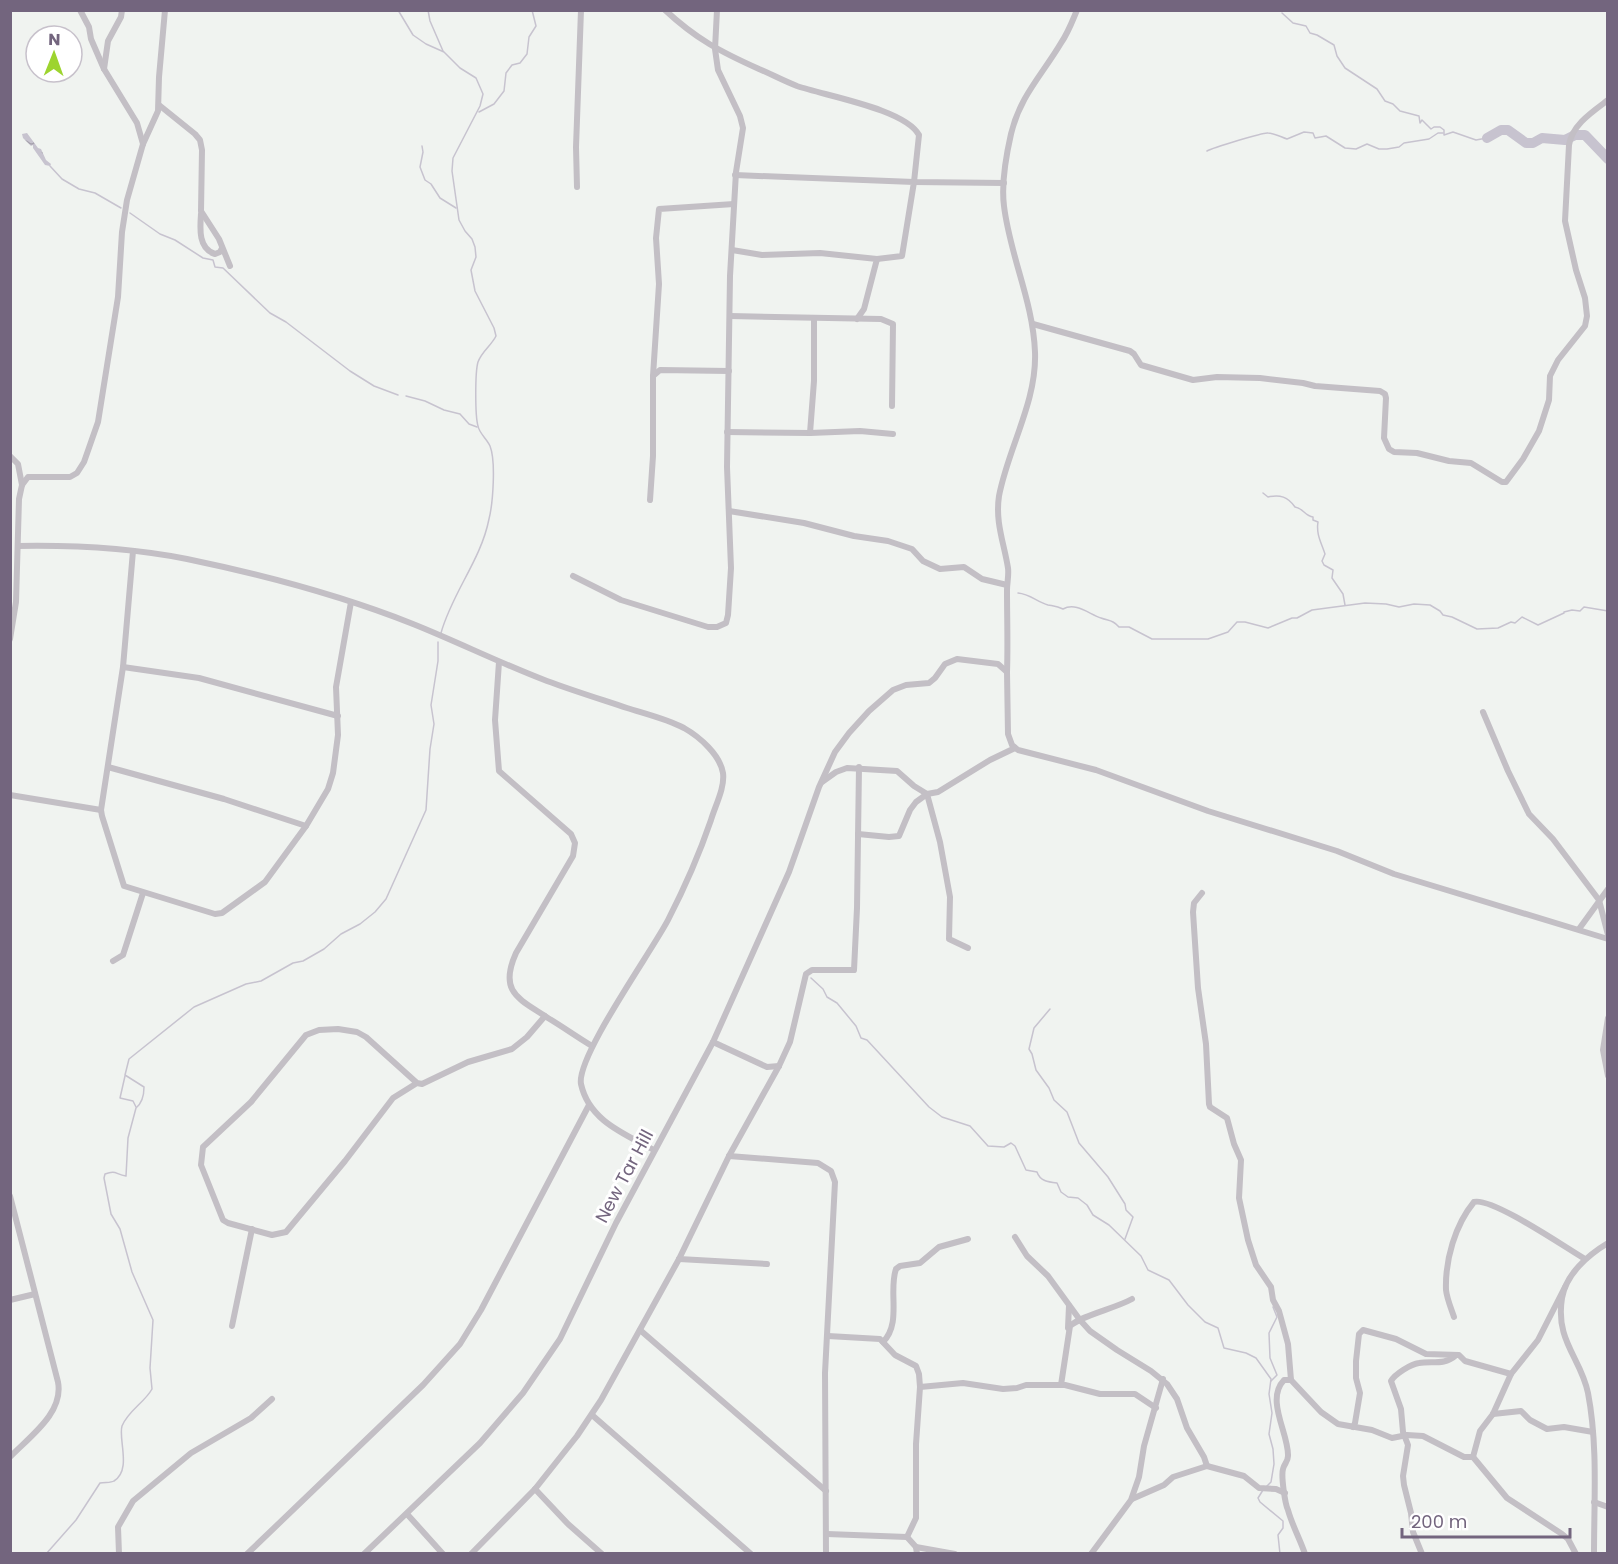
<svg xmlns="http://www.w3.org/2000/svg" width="1618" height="1564" font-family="Poppins,sans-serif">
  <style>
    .water { fill: url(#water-ripples) }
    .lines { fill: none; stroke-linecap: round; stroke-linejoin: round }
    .stream { stroke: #c7c3cf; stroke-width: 1.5 }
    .river { stroke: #c7c3cf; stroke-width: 10 }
    .minor { stroke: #c3bfc5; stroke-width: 6 }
    .labels { text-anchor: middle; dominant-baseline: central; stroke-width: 6; stroke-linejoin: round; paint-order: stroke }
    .street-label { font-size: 18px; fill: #73657e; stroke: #fff }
  </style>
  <defs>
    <pattern id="water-ripples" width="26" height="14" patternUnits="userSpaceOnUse" patternTransform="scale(1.5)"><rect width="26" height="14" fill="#c7c3cf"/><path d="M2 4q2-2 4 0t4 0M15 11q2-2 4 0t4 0" fill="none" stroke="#a6a2ad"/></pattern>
  </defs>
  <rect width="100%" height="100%" fill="#f0f3f0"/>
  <polygon class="water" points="27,133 38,148 41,149 46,160 51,164 50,166 45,165 33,148 33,145 31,146 23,138 22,134"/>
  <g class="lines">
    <g class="stream">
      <path d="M398,10L413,35L426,44L444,52L460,68L476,78L483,94L480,106L453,158L452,171L459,220L465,231L472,239L475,247L476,257L471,270L475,291L494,328L496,336C491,346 482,351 478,362C475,372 475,416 478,426C479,433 487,439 490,446C496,461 493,503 489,519C481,560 452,593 441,633"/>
      <polyline points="428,10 430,21 443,51"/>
      <polyline points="1282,13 1293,23 1306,26 1310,33 1317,35 1334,45 1337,56 1345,68 1377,89 1385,101 1393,104 1400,111 1419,116 1420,123 1422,120 1431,129 1434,127 1440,127 1444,130 1444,135 1453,132 1476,140 1487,138"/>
      <polyline points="479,112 494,104 504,91 506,73 512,65 520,63 527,54 529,37 536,26 532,10"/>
      <polyline points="422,146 423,152 420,167 425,180 431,184 440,198 456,208"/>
      <path d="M1207,151C1212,148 1264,132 1268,133C1274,133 1281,137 1287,139L1304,132L1313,133L1315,138L1326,136L1345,148L1356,149L1367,144L1379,149H1387L1399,147L1404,143L1429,139L1438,133H1443"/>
      <polyline points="50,166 62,179 79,189 95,193 121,208"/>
      <polyline points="130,213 160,234 175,240 203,258 213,260 215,267 223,268 270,313 286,322 350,371 374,386 398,395"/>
      <polyline points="406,396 425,401 444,410 460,414 469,424 477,427"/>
      <path d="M1263,493L1268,497C1280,494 1288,497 1295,507C1303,508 1305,516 1313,517V520L1318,522C1316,534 1321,542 1325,554L1322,561L1324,565L1333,570L1332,578L1343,594L1345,605"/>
      <path d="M1018,593C1030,594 1037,602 1048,605C1053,606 1057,606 1063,609C1076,602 1089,614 1101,618C1109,621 1113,620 1119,627H1129L1152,639H1208L1228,632L1237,622H1245L1268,628L1292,618H1297L1312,610L1365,603L1386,604L1399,607L1414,604L1430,605L1440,611L1443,615L1452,617L1477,629L1498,628L1511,622L1515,623L1522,617L1538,625L1564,613V612L1572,610L1580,611L1584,607L1608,611"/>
      <path d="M811,978L823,989L827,997L837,1003L856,1026L861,1038L867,1040L929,1107L942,1117L970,1126L988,1146L1004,1147L1011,1143L1015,1146L1026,1170L1037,1172C1040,1181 1048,1182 1057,1183L1061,1192L1068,1197L1078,1198L1087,1205L1093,1215L1109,1225L1141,1256L1148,1270L1169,1280L1188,1305L1205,1322L1218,1328L1224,1348L1246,1353L1256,1358L1271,1379L1269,1394L1272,1413L1269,1434L1273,1449L1274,1464L1271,1482L1266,1487"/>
      <polyline points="1050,1009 1034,1028 1029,1049 1032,1054 1036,1070 1049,1088 1054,1100 1067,1112 1079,1143 1108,1177 1125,1204 1126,1210 1133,1217 1125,1239"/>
      <polyline points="125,1076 120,1098 133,1101 136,1107"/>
      <polyline points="1271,1381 1277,1375 1270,1358 1269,1333 1277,1317 1273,1307"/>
      <polyline points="1263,1490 1258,1498 1260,1502 1283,1521 1283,1528 1278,1535 1280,1554"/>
      <path d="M46,1554L76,1520L100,1483C105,1482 111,1483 114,1481C132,1470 118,1439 122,1426C128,1411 145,1402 152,1389L150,1368L153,1320L132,1272L120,1229L111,1214L104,1178L105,1174C116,1170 115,1174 126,1176L128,1138L136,1108C142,1103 144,1095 144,1087L125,1075L129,1059L194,1007L246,984L261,981L293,963L303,961L324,949L341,934L360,924L375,912L386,899L426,810L430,749L434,724L431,705L438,661V642"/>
    </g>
    <polyline class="river" points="1487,138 1501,130 1508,130 1526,143 1533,143 1542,138 1565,140 1575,135 1585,135 1608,159"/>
    <g class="minor">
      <polyline points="80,10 89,27 91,39 104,69 137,123 143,144"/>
      <path d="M665,10C696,39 721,52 759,69C771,74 784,81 797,86C826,96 905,109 919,135L914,182L1004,183"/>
      <polyline points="104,69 108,41 121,17 122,10"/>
      <polyline points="159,105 195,134 200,140 202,150 201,211 219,239 230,266"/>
      <polyline points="735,175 914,182 902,256 877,259"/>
      <polyline points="577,187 576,147 581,10"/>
      <path d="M201,214C200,228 198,249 215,254L220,252L222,248"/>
      <polyline points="732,250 762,255 820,253 877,259 864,309 857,319"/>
      <polyline points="730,316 881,319 893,324 892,406"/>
      <path d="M1033,324L1130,351L1134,354L1141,365L1193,380L1217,377L1260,378L1303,383L1315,386L1380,391L1385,394L1386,398L1384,438L1389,449L1394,452L1417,453L1449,461L1471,463L1502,482H1506L1523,459L1539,431L1549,400L1550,376L1558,360L1585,326L1587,316L1585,298L1576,270L1565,221L1569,145C1572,125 1592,112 1608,100"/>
      <polyline points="653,376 659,284 656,238 659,209 734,204"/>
      <polyline points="727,432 810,433 860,431 893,434"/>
      <polyline points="810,433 814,381 814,318"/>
      <polyline points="10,456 18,464 22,485"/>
      <polyline points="650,500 653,456 653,376 660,370 729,371"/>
      <polyline points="729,511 804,523 854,536 888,541 912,549 923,561 940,569 964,567 982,579 1007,585"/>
      <path d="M18,546C75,545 131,548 187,559C264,575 340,595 413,624C458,642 502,664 547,681C574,691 600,699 627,708C646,714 667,719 684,728C700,737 720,755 723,773C725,788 715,806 711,820C699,855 685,887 668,920C652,951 576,1057 581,1084C589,1121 625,1134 654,1150"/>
      <polyline points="133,551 123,667 101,810 102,816 124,886 215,914 222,913 265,882 306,826 328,789 333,773 338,735 336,687 351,602"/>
      <polyline points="573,576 621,600 708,627 717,627 726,623 728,615 731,568 727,467 730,276 736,172 743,128 740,116 718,70 715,49 717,10"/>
      <polyline points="10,639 16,602 19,499 22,485 28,477 70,477 77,473 84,462 98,422 118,297 122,232 127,200 143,144 158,111 159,77 165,10"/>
      <path d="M499,662L495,720L499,771L571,834L575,843L573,856L516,953C498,993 520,999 548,1018C563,1027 577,1037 592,1046"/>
      <polyline points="123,667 199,678 338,716"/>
      <path d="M1007,672C1008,645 1007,618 1007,590C1007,583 1009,575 1008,568C1004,543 995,522 999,496C1008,448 1037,402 1035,352C1033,301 1010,256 1004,206C1001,183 1006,156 1011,134C1020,96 1042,75 1061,43C1068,33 1072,22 1077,10"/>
      <polyline points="1483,712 1508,771 1529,814 1553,839 1599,900 1608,935"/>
      <polyline points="108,767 224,799 306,826"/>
      <polyline points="822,782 836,772 847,768 897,771 914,786 927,794 940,842 950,897 949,939 968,948"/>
      <polyline points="10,795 101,810"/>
      <polyline points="858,834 889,837 899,836 910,810 916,802 927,794 938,792 990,760 1015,748"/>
      <polyline points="1202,893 1194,903 1193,912 1198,988 1206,1044 1209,1104 1210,1107 1227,1118 1234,1144 1241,1160 1239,1198 1248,1240 1256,1265 1271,1287 1273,1300 1279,1311 1288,1344 1291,1380 1321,1412 1338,1424 1372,1430 1392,1438 1407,1435 1423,1436 1464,1457 1473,1457 1480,1431 1493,1414 1511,1374 1538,1340 1565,1287"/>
      <polyline points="1579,929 1608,889"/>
      <polyline points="113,961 123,955 143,893"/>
      <polyline points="1608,1018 1603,1050 1608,1076"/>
      <polyline points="713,1042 767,1067 779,1066"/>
      <polyline points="417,1083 366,1037 357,1032 338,1029 319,1030 306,1035 251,1102 203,1147 201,1165 223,1220 228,1223 272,1235 286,1232 345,1161 393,1098 417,1083 422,1084 468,1062 512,1049 527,1037 545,1016"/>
      <polyline points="729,1156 818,1163 831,1171 835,1182 825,1373 826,1554"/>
      <path d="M10,1196L58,1382C64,1413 29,1437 10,1457"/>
      <polyline points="1015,1237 1027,1256 1048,1276 1080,1320 1090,1331 1117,1350 1151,1371 1167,1384 1177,1399 1187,1428 1204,1457 1207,1466"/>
      <polyline points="679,1259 767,1264"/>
      <polyline points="10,1300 35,1294"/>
      <path d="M1454,1317C1451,1308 1447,1299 1446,1290C1445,1260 1455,1225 1474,1202C1492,1197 1566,1248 1585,1259"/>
      <polyline points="232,1326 252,1229"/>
      <polyline points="1068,1328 1069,1306"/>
      <polyline points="640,1330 826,1491"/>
      <polyline points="828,1336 880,1339 895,1355 916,1366 919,1374 920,1387 916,1444 916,1518 907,1537"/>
      <path d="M883,1342C902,1323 888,1291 896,1269L900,1266L920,1263L939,1247L968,1239"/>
      <path d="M1291,1380H1284C1265,1400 1289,1434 1288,1456C1288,1462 1284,1464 1283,1469C1281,1476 1285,1504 1288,1510C1292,1525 1300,1539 1305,1554"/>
      <path d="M1061,1385L1070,1326C1082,1315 1114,1309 1132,1299"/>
      <polyline points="920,1387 963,1383 1003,1389 1017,1388 1026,1385 1065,1385 1100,1394 1135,1394 1156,1408"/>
      <polyline points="1493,1414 1521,1411 1530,1420 1547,1429 1564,1427 1593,1432"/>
      <polyline points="592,1415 751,1554"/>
      <polyline points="1353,1427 1355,1423 1360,1393 1356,1378 1356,1361 1359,1334 1363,1330 1396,1339 1426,1354 1459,1355 1465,1361 1511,1374"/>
      <polyline points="1473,1457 1507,1498 1562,1534 1568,1539 1576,1554"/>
      <polyline points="535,1489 568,1524 602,1554"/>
      <polyline points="1132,1499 1164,1485 1173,1477 1207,1466 1244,1476 1259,1488 1276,1489 1285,1493"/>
      <polyline points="1594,1502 1608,1507"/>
      <polyline points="407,1514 443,1554"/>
      <polyline points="827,1534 907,1537 916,1547 917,1554"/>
      <polyline points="916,1547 955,1554"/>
      <polyline points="119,1554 118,1527 133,1501 191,1453 251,1418 272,1399"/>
      <polyline points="247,1554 423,1385 460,1344 481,1310 589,1105"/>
      <polyline points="364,1554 480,1443 523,1393 560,1339 616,1223 713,1042 789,872 819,787 835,752 849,733 869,711 893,690 906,685 929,683 935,678 945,664 957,659 998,664 1007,672 1008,734 1012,745 1018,750 1096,770 1208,811 1337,851 1394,874 1608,939"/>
      <polyline points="471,1554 535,1489 577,1436 601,1400 679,1259 729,1156 779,1066 790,1042 806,974 812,970 854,970 857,908 859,767"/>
      <polyline points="1091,1554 1131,1500 1139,1477 1144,1446 1163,1379"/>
      <path d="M1422,1554L1413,1532L1411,1513L1404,1485L1403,1476L1408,1445L1403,1432L1401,1409L1391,1381C1395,1374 1411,1364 1419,1363C1432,1361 1445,1365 1455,1356"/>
      <path d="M1594,1554C1594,1501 1598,1445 1588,1393C1581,1358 1555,1341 1562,1298C1566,1274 1588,1255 1608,1243"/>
    </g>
  </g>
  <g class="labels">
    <g class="street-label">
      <text transform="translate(624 1176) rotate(-62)">New Tar Hill</text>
    </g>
  </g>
  <rect width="1618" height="1564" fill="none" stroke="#73657e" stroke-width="24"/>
  <g transform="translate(54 54) rotate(1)"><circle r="28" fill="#ffffff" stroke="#c7c1cb" stroke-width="1.5"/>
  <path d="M0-4.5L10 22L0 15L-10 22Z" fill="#9dd42f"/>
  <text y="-9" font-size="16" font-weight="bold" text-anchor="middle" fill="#73657e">N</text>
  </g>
  <path d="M1402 1528v9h168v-9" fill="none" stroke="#73657e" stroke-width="3"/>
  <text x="1411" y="1528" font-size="18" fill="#73657e" stroke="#ffffff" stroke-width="4.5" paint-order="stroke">200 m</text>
</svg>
